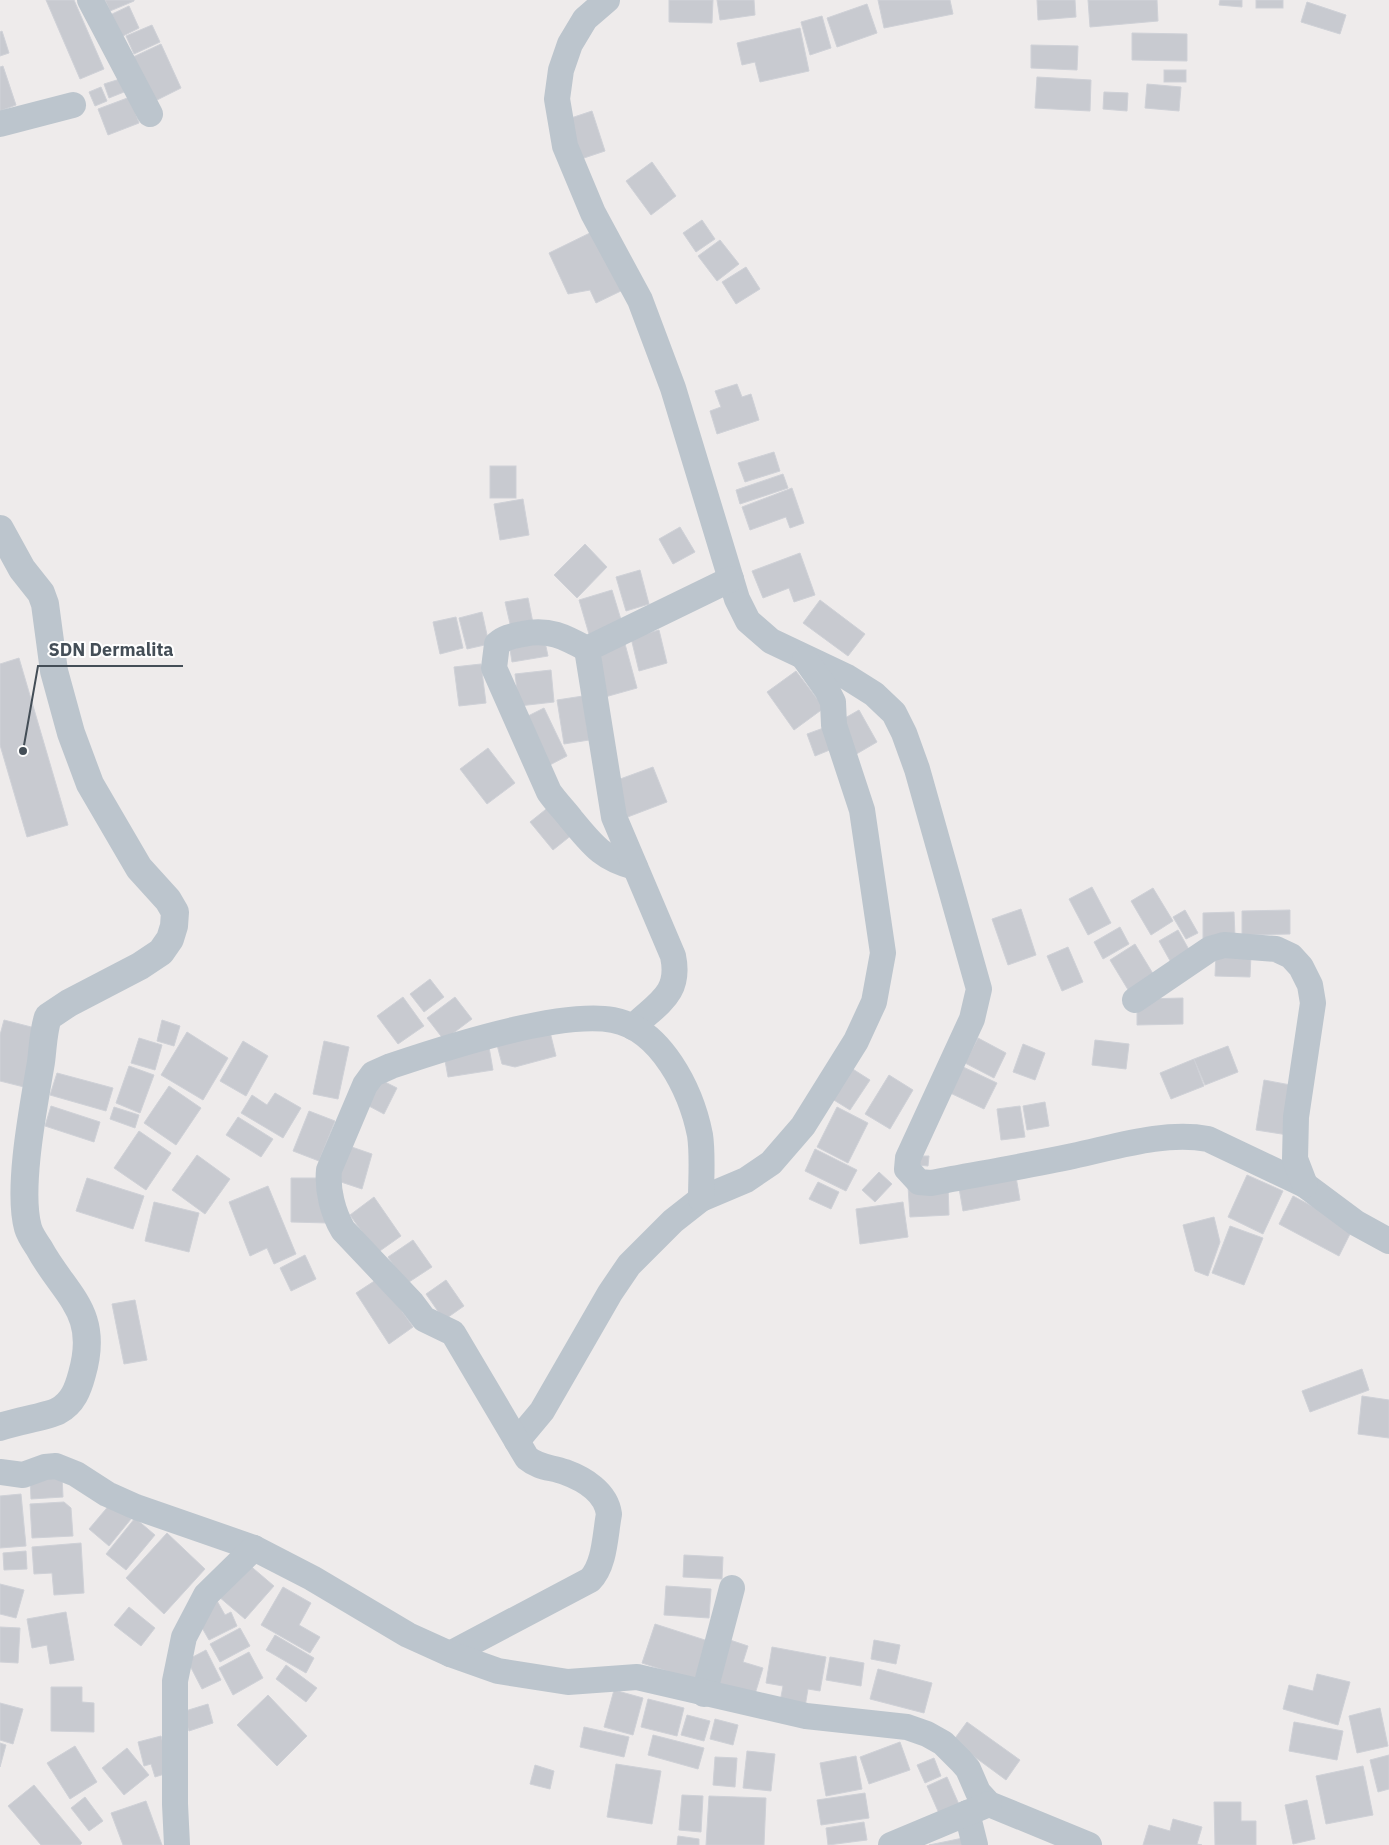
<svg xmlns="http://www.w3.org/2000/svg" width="1389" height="1845" font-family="'IBM Plex Sans',sans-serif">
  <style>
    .building { fill: #c8cad0; stroke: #cfd1d7 }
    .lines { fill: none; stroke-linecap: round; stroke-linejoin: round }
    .minor { stroke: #bcc5cd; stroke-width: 26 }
    .tertiary { stroke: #bcc5cd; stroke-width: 28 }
    .leader { fill: none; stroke: #444e57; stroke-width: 2 }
    .callout-dot { fill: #444e57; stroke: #fff; stroke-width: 2 }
    .callout-label { font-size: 18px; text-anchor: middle; font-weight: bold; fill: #444e57; stroke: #fff; stroke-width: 4; stroke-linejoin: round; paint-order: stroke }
  </style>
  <rect width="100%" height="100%" fill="#eeebeb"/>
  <g class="building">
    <polygon points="46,0 74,0 104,69 80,79"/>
    <polygon points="105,0 134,0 134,1 110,11"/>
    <polygon points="669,0 713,0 712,23 669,22"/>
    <polygon points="717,0 754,0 755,15 720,20"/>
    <polygon points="878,0 950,0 953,14 884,28"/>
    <polygon points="1037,0 1075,0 1076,17 1038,20"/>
    <polygon points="1088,0 1157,0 1158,21 1090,27"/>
    <polygon points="1220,0 1242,0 1242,7 1219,5"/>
    <rect x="1256" y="0" width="27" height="8"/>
    <polygon points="1307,2 1346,15 1340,34 1301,22"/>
    <polygon points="867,4 877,33 837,47 827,18"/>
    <polygon points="129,6 139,28 121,37 110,15"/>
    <polygon points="822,16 831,48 810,55 801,22"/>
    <polygon points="152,25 160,42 134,54 126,36"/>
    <polygon points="800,28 809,71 760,82 755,62 742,65 737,43"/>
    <polygon points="2,31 9,53 0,56 0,32"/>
    <polygon points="1132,33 1187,34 1187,61 1132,60"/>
    <polygon points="161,44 181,88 151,103 131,58"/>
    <polygon points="1031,45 1078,46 1077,70 1031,68"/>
    <polygon points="3,66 16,105 0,111 0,67"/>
    <rect x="1164" y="70" width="22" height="12"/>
    <polygon points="1037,77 1091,80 1090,111 1035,108"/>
    <polygon points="120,79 124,92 109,98 104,84"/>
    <polygon points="1147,84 1181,87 1179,111 1145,108"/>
    <polygon points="101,87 107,101 95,106 89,92"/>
    <polygon points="1104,92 1128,93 1127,111 1103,109"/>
    <polygon points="130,97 139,123 108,135 98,109"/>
    <polygon points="592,111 605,151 578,160 565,120"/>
    <polygon points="652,162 676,196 651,215 626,181"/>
    <polygon points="702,220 715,239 696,252 683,233"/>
    <polygon points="596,230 625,289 596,303 590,290 568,294 549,253"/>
    <polygon points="720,240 739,264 717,281 698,256"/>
    <polygon points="746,267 760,289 736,304 722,282"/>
    <polygon points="737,384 742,397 751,394 759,420 717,434 710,411 721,407 715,391"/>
    <polygon points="774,452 780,471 745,482 738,463"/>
    <rect x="490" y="466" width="26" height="32"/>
    <polygon points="783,474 788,488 740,504 736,490"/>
    <polygon points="792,488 804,523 790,528 786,517 750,530 742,507"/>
    <polygon points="523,499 529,535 500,540 494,504"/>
    <polygon points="680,527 695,552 673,564 659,539"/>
    <polygon points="585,544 607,567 577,598 554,575"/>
    <polygon points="800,553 815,595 794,602 789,588 763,598 752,571"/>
    <polygon points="640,570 649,604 626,611 616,577"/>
    <polygon points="612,590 622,623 589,634 579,600"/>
    <polygon points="528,598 533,623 511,628 505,602"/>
    <polygon points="820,600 865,634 848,656 803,623"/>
    <polygon points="482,612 489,644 467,649 459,618"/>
    <polygon points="456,617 463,648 440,654 433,622"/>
    <polygon points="659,630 667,663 639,671 631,638"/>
    <polygon points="544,637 548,656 512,662 509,643"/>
    <polygon points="625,644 637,688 605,697 593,652"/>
    <polygon points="19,658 68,825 27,837 0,745 0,664"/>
    <polygon points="481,664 486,703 459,706 454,667"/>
    <polygon points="551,670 554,702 519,706 515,674"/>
    <polygon points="796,671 824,708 794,730 767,692"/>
    <polygon points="583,696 589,740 564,744 557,700"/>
    <polygon points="544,708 567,756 546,767 522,719"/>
    <polygon points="859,710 877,742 853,756 838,722"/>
    <polygon points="829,726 837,747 815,756 807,734"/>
    <polygon points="488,748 515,783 487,804 460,769"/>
    <polygon points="653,767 667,802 625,818 612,782"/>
    <polygon points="550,806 573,834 553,850 530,822"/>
    <polygon points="1092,887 1111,923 1088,935 1069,899"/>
    <polygon points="1153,888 1173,921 1151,935 1131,901"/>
    <polygon points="1021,909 1036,955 1008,965 992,919"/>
    <polygon points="1185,910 1198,933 1186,939 1173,917"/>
    <polygon points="1290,910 1290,934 1242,935 1242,911"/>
    <polygon points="1234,912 1235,937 1203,938 1203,913"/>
    <polygon points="1120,927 1129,944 1103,959 1094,942"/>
    <polygon points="1178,930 1192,955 1173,966 1159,941"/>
    <polygon points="1135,944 1155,977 1130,993 1110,960"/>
    <polygon points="1068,947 1083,982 1062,991 1047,956"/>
    <polygon points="1216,953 1251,954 1250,977 1215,976"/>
    <polygon points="430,979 444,997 424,1012 410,994"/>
    <polygon points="403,997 424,1026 398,1044 377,1016"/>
    <polygon points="455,997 472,1019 444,1040 427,1018"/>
    <polygon points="1183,998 1183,1024 1137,1025 1137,1005 1143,999"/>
    <polygon points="4,1020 39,1029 24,1087 0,1081 0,1035"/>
    <polygon points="162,1020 180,1026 174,1046 157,1041"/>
    <polygon points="549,1028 556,1056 515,1067 502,1064 496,1041"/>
    <polygon points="187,1032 228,1058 203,1100 161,1075"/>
    <polygon points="139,1038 162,1045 155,1070 131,1063"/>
    <polygon points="978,1038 1006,1053 994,1078 965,1063"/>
    <polygon points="1095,1040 1129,1044 1126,1069 1092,1065"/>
    <polygon points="243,1041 268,1056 246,1096 220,1081"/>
    <polygon points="324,1041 349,1047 338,1099 313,1094"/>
    <polygon points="1023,1044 1045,1053 1035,1080 1013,1072"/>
    <polygon points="1228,1046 1238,1072 1205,1085 1194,1059"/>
    <polygon points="489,1047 493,1070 448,1077 444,1055"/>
    <polygon points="1194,1059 1204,1086 1171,1099 1160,1073"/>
    <polygon points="959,1065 997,1083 984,1109 946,1091"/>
    <polygon points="129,1066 154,1075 140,1113 116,1103"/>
    <polygon points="848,1066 870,1080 850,1110 829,1097"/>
    <polygon points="57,1073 113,1088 106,1111 50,1095"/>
    <polygon points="889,1075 913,1090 890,1129 865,1114"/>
    <polygon points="379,1079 397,1088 384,1114 367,1105"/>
    <polygon points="1264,1080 1296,1086 1288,1135 1256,1130"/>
    <polygon points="169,1086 201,1108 176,1145 144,1123"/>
    <polygon points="275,1093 301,1108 283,1138 241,1113 252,1095 267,1105"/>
    <polygon points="1045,1102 1049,1126 1027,1130 1023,1106"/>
    <polygon points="51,1106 100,1122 94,1142 45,1126"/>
    <polygon points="1020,1106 1025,1137 1001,1140 997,1109"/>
    <polygon points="114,1107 139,1115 135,1128 110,1119"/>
    <polygon points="837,1107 868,1123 848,1163 817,1147"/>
    <polygon points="309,1111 335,1121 319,1161 293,1151"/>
    <polygon points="238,1117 273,1139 261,1157 226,1135"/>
    <polygon points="139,1131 171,1153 146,1190 114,1168"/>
    <polygon points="346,1145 372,1154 362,1189 335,1180"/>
    <polygon points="815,1149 857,1170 846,1191 805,1171"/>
    <polygon points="197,1155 230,1179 205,1214 172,1190"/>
    <polygon points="917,1156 929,1156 928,1166 917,1165"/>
    <polygon points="1015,1171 1020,1200 963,1211 958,1182"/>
    <polygon points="879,1172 892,1184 875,1202 862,1190"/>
    <polygon points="1247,1175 1283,1191 1263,1234 1228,1217"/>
    <polygon points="87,1178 144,1196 133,1229 76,1211"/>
    <polygon points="291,1178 318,1178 328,1223 291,1222"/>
    <polygon points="818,1182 839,1192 831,1209 809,1199"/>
    <polygon points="948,1185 949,1215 910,1217 908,1186"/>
    <polygon points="268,1186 296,1254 274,1264 267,1248 250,1256 229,1202"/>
    <polygon points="1293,1196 1353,1228 1339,1256 1279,1224"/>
    <polygon points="374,1197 401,1236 377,1253 350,1215"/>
    <polygon points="154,1202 199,1213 189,1252 145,1241"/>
    <polygon points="903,1202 908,1237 860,1244 856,1209"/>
    <polygon points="1214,1217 1220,1242 1208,1276 1195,1271 1183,1225"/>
    <polygon points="1230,1226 1263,1238 1244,1285 1212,1273"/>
    <polygon points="413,1240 432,1267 406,1284 388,1257"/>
    <polygon points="305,1255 316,1279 291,1291 280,1268"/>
    <polygon points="379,1278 413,1327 389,1344 356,1293"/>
    <polygon points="446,1280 464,1306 444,1320 426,1294"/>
    <polygon points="135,1300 147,1360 124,1364 112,1304"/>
    <polygon points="1362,1369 1369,1390 1310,1412 1302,1391"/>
    <polygon points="1362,1396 1389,1400 1389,1438 1358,1434"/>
    <polygon points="62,1476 63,1497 31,1499 30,1478"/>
    <polygon points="21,1494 26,1546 0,1548 0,1496"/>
    <polygon points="64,1502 71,1508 73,1536 32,1538 30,1504"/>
    <polygon points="111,1503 131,1519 109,1546 89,1529"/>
    <polygon points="135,1518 155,1535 126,1570 106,1554"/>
    <polygon points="167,1533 205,1569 164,1614 126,1578"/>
    <polygon points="81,1543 84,1593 54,1595 52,1573 34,1574 32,1547"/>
    <polygon points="26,1551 27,1569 4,1570 3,1553"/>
    <polygon points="684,1555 723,1557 722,1579 683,1577"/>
    <polygon points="247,1563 274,1586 245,1619 218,1596"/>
    <polygon points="0,1584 24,1590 16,1618 0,1614"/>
    <polygon points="666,1586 711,1589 709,1618 664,1615"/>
    <polygon points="283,1587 311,1603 299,1625 320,1637 310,1653 261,1625"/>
    <polygon points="216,1599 225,1615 231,1612 237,1626 209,1640 197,1619"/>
    <polygon points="129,1607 155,1628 141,1646 114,1625"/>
    <polygon points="66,1612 74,1660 50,1664 47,1645 32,1648 27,1619"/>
    <polygon points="655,1624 708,1641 695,1680 642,1663"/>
    <polygon points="0,1627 20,1628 18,1663 0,1662"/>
    <polygon points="240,1628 250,1646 220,1662 210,1644"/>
    <polygon points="275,1635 314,1658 306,1673 266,1650"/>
    <polygon points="727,1639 748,1646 743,1662 763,1668 755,1694 715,1682"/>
    <polygon points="874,1640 900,1645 896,1664 871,1659"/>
    <polygon points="772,1647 826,1657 820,1691 808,1689 805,1707 780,1702 783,1686 766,1683"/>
    <polygon points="206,1650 221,1680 202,1689 187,1660"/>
    <polygon points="249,1652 263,1678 233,1695 219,1668"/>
    <polygon points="830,1657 864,1663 861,1686 826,1680"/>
    <polygon points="286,1665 317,1688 306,1702 276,1679"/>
    <polygon points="878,1669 932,1683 924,1713 870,1699"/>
    <polygon points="1317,1674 1350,1682 1338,1725 1283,1709 1289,1685 1313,1691"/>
    <polygon points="51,1687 82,1687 82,1702 94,1703 94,1732 51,1731"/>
    <polygon points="614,1690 643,1698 633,1735 604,1727"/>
    <polygon points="268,1695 307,1736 277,1766 237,1725"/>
    <polygon points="648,1699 684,1708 677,1736 641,1727"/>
    <polygon points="0,1703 23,1709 13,1744 0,1740"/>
    <polygon points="208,1704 213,1723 189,1731 182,1712"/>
    <polygon points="1380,1708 1388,1746 1357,1753 1349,1716"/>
    <polygon points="687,1715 710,1721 704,1741 681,1735"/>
    <polygon points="715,1719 738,1725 733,1745 710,1739"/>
    <polygon points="967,1722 1020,1760 1006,1780 953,1741"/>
    <polygon points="1294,1722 1343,1731 1337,1760 1289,1751"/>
    <polygon points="584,1727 629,1737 624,1757 580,1747"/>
    <polygon points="653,1735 704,1748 698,1769 648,1755"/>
    <polygon points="161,1736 171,1772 155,1777 151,1764 144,1766 138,1742"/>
    <polygon points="900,1742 910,1770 869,1784 860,1757"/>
    <polygon points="0,1743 6,1745 0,1767"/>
    <polygon points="75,1746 97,1782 70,1799 47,1763"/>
    <polygon points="127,1748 149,1775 124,1795 102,1768"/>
    <polygon points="747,1751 775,1754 771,1791 743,1788"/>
    <polygon points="1389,1755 1389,1789 1378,1792 1370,1760"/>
    <polygon points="856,1756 862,1789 826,1796 820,1763"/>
    <polygon points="715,1757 737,1758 735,1787 713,1785"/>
    <polygon points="934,1758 941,1776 925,1783 917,1765"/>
    <polygon points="616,1764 661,1771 652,1824 607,1817"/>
    <polygon points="535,1765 554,1771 550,1789 530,1784"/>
    <polygon points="1363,1766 1373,1815 1326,1824 1316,1776"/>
    <polygon points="947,1777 961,1809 941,1818 927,1786"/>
    <polygon points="34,1785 82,1843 80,1845 41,1845 8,1806"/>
    <polygon points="865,1793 869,1818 821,1825 817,1800"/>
    <polygon points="682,1795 703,1796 701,1832 679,1830"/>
    <polygon points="709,1796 766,1798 764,1845 706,1845"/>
    <polygon points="85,1797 103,1821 89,1831 71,1808"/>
    <polygon points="1307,1800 1315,1839 1293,1844 1285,1805"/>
    <polygon points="146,1801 162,1845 123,1845 111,1813"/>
    <polygon points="1214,1802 1241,1802 1241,1821 1256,1821 1256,1845 1215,1845"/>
    <polygon points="1173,1819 1202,1827 1197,1844 1202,1845 1143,1845 1149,1825 1170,1831"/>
    <polygon points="864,1822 867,1840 828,1845 826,1828"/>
    <polygon points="678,1836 699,1839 699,1845 677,1845"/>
    <polygon points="963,1838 964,1845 929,1845"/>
  </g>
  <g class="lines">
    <g class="minor">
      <polyline points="90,0 150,114"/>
      <path d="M607,0L585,19L570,44L561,70L557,99L565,146L593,213L640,300L673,388L737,599L748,621L771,641L847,677L874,694L894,713L904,733L917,769L979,989L972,1019L908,1158L907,1169L919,1182L931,1183C978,1174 1026,1166 1073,1156C1116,1147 1164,1131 1208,1139L1305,1185L1356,1223L1389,1241"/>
      <polyline points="0,124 73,105"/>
      <path d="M587,649C565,637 548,628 523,634C513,636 505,637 497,644L494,668L549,792C556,802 564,810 571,819C592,844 602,859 635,867"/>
      <polyline points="1135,1000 1210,949 1224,945 1276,949 1291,956 1301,967 1310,985 1313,1003 1296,1117 1295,1159 1305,1185"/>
      <path d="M633,1027C658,1003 681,994 673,956L614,817L587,649L731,579"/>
      <polyline points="517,1441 542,1411 610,1293 629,1265 673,1221 701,1199 746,1180 771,1163 803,1126 856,1041 874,1002 883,953 862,810 834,725 833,702 827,690 805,659"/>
      <polyline points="0,1472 23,1475 45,1467 56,1466 76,1474 107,1494 136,1507 254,1548"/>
      <path d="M450,1654L590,1580C605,1565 605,1535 609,1514C606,1492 584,1479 565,1472C551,1467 539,1468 527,1458L453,1333L424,1319L412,1303L343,1230C333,1213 327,1190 329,1170L365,1085L373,1074L391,1066C444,1048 560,1010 613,1020C661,1029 691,1090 700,1135C703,1155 701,1179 701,1199"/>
      <polyline points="704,1694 732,1588"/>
      <polyline points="967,1813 975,1845"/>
      <polyline points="177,1845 175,1804 175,1681 184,1637 206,1595 254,1548 312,1578 408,1635 450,1654 498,1671 568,1682 637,1677 806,1716 907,1727 927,1734 943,1743 961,1761 968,1769 978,1792 989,1804 1089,1845"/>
      <polyline points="891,1845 989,1804"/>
    </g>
    <path class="tertiary" d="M0,529L22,569L41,593L45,604L54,671L71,733L90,784L139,868L168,900L175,912L174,926L170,939L161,952L140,966L69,1003L48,1017C43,1032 43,1047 41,1062C34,1104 17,1189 28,1228C30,1235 35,1242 39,1248C65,1296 100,1311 82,1374C78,1389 73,1403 58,1411C46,1417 16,1421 0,1427"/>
  </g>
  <path class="leader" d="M23 751L38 666H183"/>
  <circle class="callout-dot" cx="23" cy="751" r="5"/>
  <g class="callout-label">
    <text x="111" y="656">SDN Dermalita</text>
  </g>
</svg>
